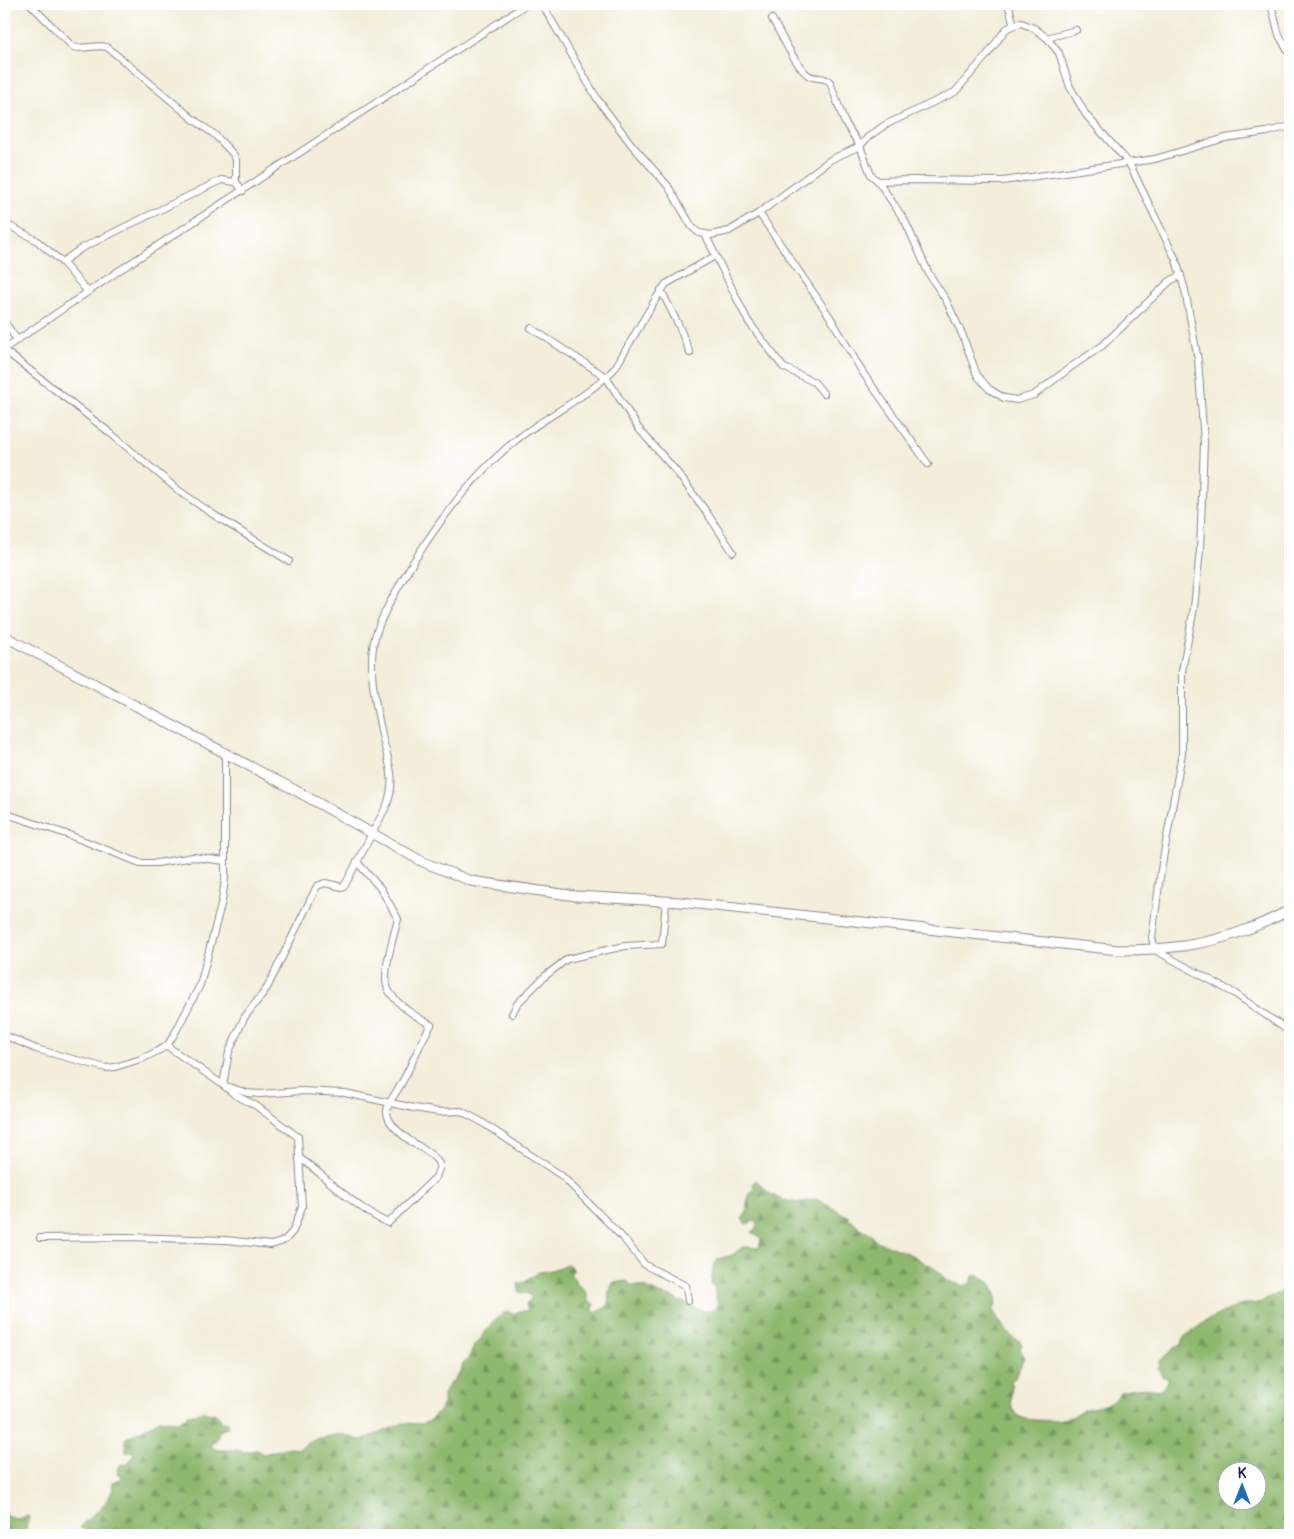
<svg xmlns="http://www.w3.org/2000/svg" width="1294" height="1539" font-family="Pangolin,sans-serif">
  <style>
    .forest { fill: url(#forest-firs); stroke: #586d54; fill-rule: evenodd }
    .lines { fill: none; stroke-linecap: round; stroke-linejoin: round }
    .minor-casing { stroke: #8a888a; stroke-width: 8 }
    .secondary-casing { stroke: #8a888a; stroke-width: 11 }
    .minor { stroke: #fff; stroke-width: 6 }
    .secondary { stroke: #fff; stroke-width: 9 }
  </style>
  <defs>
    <pattern id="forest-firs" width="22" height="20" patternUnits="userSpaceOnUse" patternTransform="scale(1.25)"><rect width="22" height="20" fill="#8eb86e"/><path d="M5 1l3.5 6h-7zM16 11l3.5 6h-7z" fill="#74955c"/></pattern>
  </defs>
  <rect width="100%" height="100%" fill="#fff"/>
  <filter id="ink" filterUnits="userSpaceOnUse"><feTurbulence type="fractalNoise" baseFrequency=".02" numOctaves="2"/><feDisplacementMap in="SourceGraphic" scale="10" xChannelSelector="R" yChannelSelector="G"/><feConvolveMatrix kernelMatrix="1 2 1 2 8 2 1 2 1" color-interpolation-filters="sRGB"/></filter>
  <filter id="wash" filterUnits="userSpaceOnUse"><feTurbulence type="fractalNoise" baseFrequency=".0096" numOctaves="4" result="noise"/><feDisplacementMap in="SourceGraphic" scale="20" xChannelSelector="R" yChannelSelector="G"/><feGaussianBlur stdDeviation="1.12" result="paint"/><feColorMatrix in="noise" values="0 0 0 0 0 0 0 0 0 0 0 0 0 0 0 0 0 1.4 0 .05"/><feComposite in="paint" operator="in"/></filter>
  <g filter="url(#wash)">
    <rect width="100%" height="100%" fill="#f3edd9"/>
    <g class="forest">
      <path d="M756,1180L770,1194L782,1200L799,1203L816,1199L849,1217L860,1228L872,1235L874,1240L914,1256L925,1264L931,1265L948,1281L964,1286L971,1283L973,1276C987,1273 1004,1296 993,1310C998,1319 1010,1340 1020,1341L1022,1345L1020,1348L1024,1357L1016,1377L1011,1381C1013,1392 1007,1406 1017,1415C1026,1423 1062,1421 1074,1416C1078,1414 1082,1410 1087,1409C1099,1406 1115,1405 1120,1392L1141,1388L1161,1390L1168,1381V1378L1162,1376L1158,1368L1160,1366V1361L1175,1348L1182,1345L1183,1338L1206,1321L1222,1313L1243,1304H1252L1262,1302L1281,1292L1290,1296V1535H88L80,1527C89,1516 118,1498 112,1482L120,1479L121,1476L117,1473L120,1465L123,1464L127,1465L134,1455V1451L127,1453L125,1450L127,1445L125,1441L126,1438L160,1420L177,1421L186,1417L187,1414H195L203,1411L209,1414L216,1413L222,1422L228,1423L227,1428L219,1431L217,1439L211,1444L212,1447L217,1450H237L244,1452L256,1450L263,1454L288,1448L299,1449L314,1439L335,1435H344L359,1440L365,1439L404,1423L421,1424L428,1422L440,1410L443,1404V1394L450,1383L454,1381L460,1372L463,1364L468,1359L475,1344L481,1339L484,1333L491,1327L493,1322L502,1314L507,1312L514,1314L519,1311H528L526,1304L532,1298L529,1294L519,1292L518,1284L525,1282L539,1272C549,1272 559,1267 568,1264L574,1270L570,1274L575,1280L576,1284C585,1289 588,1292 588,1302L594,1304L593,1311L594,1313L607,1307L609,1297L608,1295L613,1283L627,1281L631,1285L644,1287L659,1294L675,1298L678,1301C693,1303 697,1314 714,1310L718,1305L714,1286L711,1284L713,1268L718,1259L732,1255L743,1247L759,1248L761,1239L752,1232L756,1229L757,1223L754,1221L746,1224L742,1219L747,1212C746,1204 748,1194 754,1189L753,1183ZM1226,1472H1256V1502H1226Z"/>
      <path d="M4,1514C13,1519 17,1521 27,1515L29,1518L26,1527L28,1532L41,1533L42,1535H4Z"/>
    </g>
  </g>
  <g filter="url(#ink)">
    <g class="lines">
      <g class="minor-casing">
        <g id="minor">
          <path d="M30,4L73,47C84,50 96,44 107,47L193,119L215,135L234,155L236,160V182"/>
          <polyline points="542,4 598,100 631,144 668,186 692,227 699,233 711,235 729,231 759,213 830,160 860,146 868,137 885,125 955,92 987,55 1006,29 1014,25 1021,23 1034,28 1047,38 1059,53 1070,87 1086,115 1129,163 1176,260 1185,290 1198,360 1204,442 1200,550 1194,608 1182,671 1182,753 1161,870 1152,938 1155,950 1234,993 1290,1032"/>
          <polyline points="1008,4 1014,25"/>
          <polyline points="1272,8 1279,35 1290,55"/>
          <path d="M772,19C780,32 796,67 808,75C816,80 824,76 830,82L844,121L860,146L871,175L878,181L911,180L1003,181L1155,159L1225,138L1267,132L1290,126"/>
          <polyline points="1047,38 1076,30"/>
          <polyline points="878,181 905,221 929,274 946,300 962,334 977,375 989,389 1004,398 1017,400 1034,395 1071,367 1102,346 1170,281 1181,275"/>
          <polyline points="759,213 830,317 863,373 928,464"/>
          <polyline points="4,223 36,240 62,262 82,248 221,180 236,182 243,191"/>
          <polyline points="705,234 748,321 783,367 814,382 824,394"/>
          <polyline points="62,262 88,292"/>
          <polyline points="661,290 679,326 690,353"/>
          <polyline points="4,321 17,340"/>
          <polyline points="531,328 606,377 639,429 676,471 705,510 733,552"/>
          <polyline points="4,349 117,272 527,4"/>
          <polyline points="4,350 109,432 178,490 214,515 289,561"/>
          <polyline points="4,813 69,835 140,863 157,863 193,857 225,861"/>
          <polyline points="512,1014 517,1004 544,977 567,959 625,946 662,944 666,902"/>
          <polyline points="4,1035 36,1049 106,1068 115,1067 144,1058 167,1046 175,1033 200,985 222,901 225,879 225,754"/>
          <polyline points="167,1046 223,1085 247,1093 260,1094 301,1091 345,1093 414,1108 439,1112 461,1111 480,1121 562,1176 624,1239 645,1265 686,1286 688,1301"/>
          <path d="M299,1158C314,1167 325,1179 339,1190C354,1202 370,1215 388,1223L436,1177L440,1166C435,1154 419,1147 409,1140C401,1134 388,1123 387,1113C386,1105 394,1096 398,1089C411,1069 418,1045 431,1025C417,1017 398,1006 389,991C380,978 394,935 398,919L381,889L357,862"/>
          <path d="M40,1238L128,1237L226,1240L271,1245L281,1242L286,1239L293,1231L302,1207L298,1137L255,1105L235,1095L223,1085L229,1052L236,1036L244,1018L267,988L317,886L325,883L342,887L345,885L387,805C397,776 388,763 382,735C376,706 368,671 374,641C379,621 389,604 399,586C430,532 470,476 520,437C551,413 588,397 615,368L655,300L666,284L715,256"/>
        </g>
      </g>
      <g class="secondary-casing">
        <path id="secondary" d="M4,636L293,789L423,862L471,881L576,896L680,902L1118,950C1162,950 1206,946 1248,929C1262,924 1276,917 1290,910"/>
      </g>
      <use href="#minor" class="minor"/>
      <use href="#secondary" class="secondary"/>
    </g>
  </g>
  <rect width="1294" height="1539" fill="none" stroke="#fff" stroke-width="20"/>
  <g transform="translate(1242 1486)"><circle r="24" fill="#ffffff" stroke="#a7a7b1"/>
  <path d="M0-4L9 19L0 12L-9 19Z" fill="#1f6fb2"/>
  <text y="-8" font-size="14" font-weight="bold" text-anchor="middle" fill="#22223b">K</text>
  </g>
</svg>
